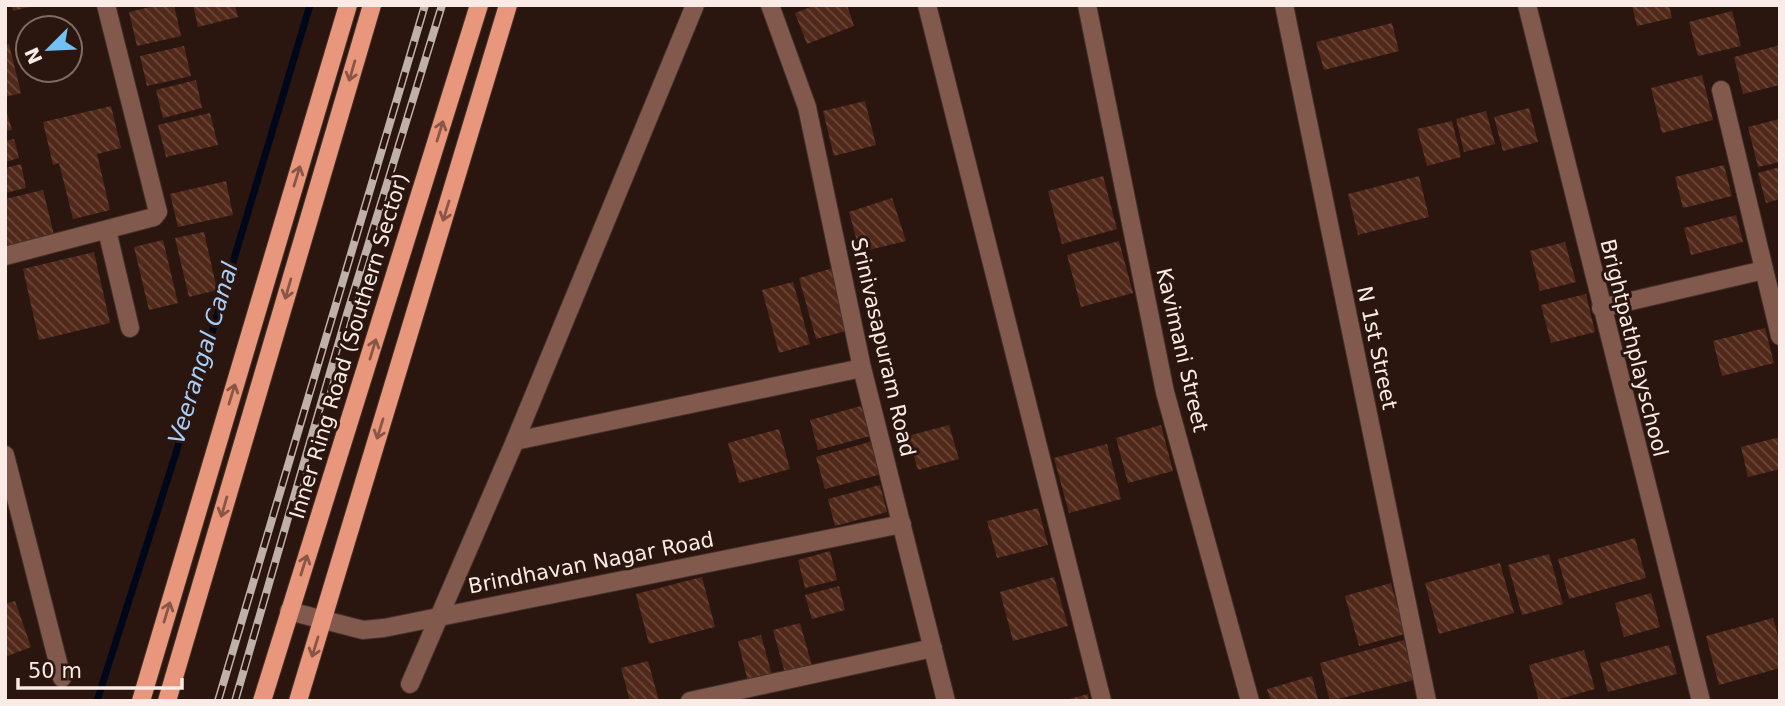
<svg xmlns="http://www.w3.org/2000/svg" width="1785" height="706" font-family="'DejaVu Sans',sans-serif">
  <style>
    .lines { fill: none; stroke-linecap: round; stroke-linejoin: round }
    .stream { stroke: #00071b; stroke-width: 7 }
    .building { fill: url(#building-back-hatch) }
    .street-casing { stroke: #433029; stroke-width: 20 }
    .primary-casing { stroke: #433029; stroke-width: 20 }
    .street { stroke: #81594d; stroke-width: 18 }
    .primary { stroke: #e8967c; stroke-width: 18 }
    .rail-casing { stroke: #c0b0aa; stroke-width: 8 }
    .rail { stroke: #2a160f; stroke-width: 5; stroke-dasharray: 16; stroke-linecap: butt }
    .oneway { stroke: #895646 }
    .labels { text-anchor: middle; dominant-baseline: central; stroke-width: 6; stroke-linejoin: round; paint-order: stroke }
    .street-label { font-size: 21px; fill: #faebe6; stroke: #2a160f }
    .water-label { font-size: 23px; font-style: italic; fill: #a6cffc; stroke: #2a160f }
  </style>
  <defs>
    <pattern id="building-back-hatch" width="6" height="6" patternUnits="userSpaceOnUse" patternTransform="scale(1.75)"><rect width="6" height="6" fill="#51291a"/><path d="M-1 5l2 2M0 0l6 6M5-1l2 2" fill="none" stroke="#6b483b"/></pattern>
  </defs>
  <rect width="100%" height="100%" fill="#2a160f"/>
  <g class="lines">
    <polyline class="stream" points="97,701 175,456 310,5"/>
  </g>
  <g class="building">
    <polygon points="11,5 33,5 33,6 13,11"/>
    <polygon points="159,5 174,5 181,36 137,46 129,12"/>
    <polygon points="193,5 235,5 238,17 198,27"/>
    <polygon points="816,5 847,5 854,26 807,44 795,13"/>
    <polygon points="1632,5 1669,5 1672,18 1637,26"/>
    <polygon points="1732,11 1741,46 1698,56 1689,22"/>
    <polygon points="1392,23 1399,51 1324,70 1316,42"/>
    <polygon points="9,44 21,93 5,97 5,45"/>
    <polygon points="1780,45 1780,85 1743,94 1734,57"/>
    <polygon points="184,46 191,76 147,86 140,56"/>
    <polygon points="1702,75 1713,120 1662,133 1651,88"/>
    <polygon points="196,80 202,108 163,118 156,90"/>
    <polygon points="865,101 876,145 834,156 823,111"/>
    <polygon points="5,106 12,130 5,131"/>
    <polygon points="111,106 121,148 97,154 110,210 73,219 59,163 53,165 43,122"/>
    <polygon points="1529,108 1538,142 1503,151 1494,117"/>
    <polygon points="1486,111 1495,144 1464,152 1456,119"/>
    <polygon points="210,113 218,145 166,157 158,125"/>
    <polygon points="1780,119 1780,162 1758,167 1748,127"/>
    <polygon points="1452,121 1461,157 1427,166 1417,129"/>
    <polygon points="14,139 19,158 5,162 5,141"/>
    <polygon points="21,164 26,188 5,193 5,168"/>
    <polygon points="1724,165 1732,196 1683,208 1675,177"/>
    <polygon points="1780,167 1780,199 1766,203 1758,173"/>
    <polygon points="1103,176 1117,229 1062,244 1048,191"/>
    <polygon points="1419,176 1429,217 1358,235 1348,194"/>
    <polygon points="226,181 233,215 178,227 170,194"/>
    <polygon points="43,190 55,239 5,251 5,199"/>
    <polygon points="892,198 906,241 860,252 849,212"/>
    <polygon points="1736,215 1743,242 1691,255 1684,228"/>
    <polygon points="204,232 217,290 189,297 175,238"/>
    <polygon points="163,240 178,303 149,310 134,247"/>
    <polygon points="1119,241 1133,293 1081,307 1067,255"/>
    <polygon points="1565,242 1576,282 1540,291 1530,251"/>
    <polygon points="94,252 110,323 39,340 23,269"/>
    <polygon points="833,268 850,330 816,339 799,278"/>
    <polygon points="793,282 810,344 779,353 762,290"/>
    <polygon points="1586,294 1595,332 1551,343 1541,305"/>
    <polygon points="1765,328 1774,363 1722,376 1713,341"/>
    <polygon points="861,406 870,436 818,450 810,420"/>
    <polygon points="949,425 959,459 918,470 908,436"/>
    <polygon points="1161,425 1173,471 1128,483 1116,438"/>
    <polygon points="779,429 790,469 739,483 728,443"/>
    <polygon points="1780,437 1780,469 1748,477 1741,447"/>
    <polygon points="873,441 882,474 825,489 816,457"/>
    <polygon points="1107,444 1121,499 1069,513 1054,458"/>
    <polygon points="880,485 887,512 835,526 828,499"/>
    <polygon points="1038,508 1048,545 997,558 987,521"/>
    <polygon points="1635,538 1646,578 1569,599 1558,559"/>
    <polygon points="830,551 837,580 805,588 798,560"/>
    <polygon points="1549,554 1563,604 1522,615 1508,565"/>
    <polygon points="1500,563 1514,613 1439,634 1425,583"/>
    <polygon points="702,577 715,627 649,644 636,594"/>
    <polygon points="1054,577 1068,626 1013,641 1000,592"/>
    <polygon points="1391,583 1405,634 1359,646 1345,596"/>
    <polygon points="839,586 845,610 812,619 805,595"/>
    <polygon points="1651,593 1660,627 1624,637 1615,603"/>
    <polygon points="15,601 31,647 5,657 5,604"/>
    <polygon points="1773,618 1780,643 1780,668 1719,685 1706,636"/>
    <polygon points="800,623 812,666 785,673 773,630"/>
    <polygon points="761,635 772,675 748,682 738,641"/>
    <polygon points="1404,640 1414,680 1330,701 1320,663"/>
    <polygon points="1669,645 1677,674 1608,692 1600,663"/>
    <polygon points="1584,650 1595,689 1552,701 1539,701 1529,665"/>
    <polygon points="648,661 659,701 630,701 621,668"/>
    <polygon points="1312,676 1318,700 1271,701 1267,689"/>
    <polygon points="1088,694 1089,701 1066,701 1066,700"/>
  </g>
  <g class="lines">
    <g class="street-casing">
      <g id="street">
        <polyline points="770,5 807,107 862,368 946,701"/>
        <polyline points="927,5 1102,701"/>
        <polyline points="1087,5 1165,392 1250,701"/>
        <polyline points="1284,5 1427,701"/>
        <polyline points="1527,5 1701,701"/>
        <polyline points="1721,90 1780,336"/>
        <polyline points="107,230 130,328"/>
        <polyline points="5,256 154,217 158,212 106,5"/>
        <polyline points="1601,308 1764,270"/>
        <polyline points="515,441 862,368"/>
        <polyline points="5,455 62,678"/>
        <polyline points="289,611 363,630 384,628 902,524"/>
        <polyline points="410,684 515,441 695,5"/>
        <polyline points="690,701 933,648"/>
      </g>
    </g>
    <g class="primary-casing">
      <g id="primary">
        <polyline points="141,701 348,5"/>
        <polyline points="167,701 372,5"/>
        <polyline points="262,701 479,5"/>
        <polyline points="298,701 508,5"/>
      </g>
    </g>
    <use href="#street" class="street"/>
    <use href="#primary" class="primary"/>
    <g class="rail-casing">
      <g id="rail">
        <polyline points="218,701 425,5"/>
        <polyline points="235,701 347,314 442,5"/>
      </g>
    </g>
    <use href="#rail" class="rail"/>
  </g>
  <defs><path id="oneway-shaft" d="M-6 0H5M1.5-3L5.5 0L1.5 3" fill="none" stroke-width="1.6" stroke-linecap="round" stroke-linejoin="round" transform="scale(1.75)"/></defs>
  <g class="oneway">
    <use href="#oneway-shaft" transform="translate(352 71) rotate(106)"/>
    <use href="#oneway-shaft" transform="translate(440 131) rotate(-73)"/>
    <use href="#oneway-shaft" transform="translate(297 176) rotate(-73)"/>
    <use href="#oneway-shaft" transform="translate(446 211) rotate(107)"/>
    <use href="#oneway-shaft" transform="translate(288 289) rotate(106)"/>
    <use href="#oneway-shaft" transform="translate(373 349) rotate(-73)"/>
    <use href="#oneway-shaft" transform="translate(232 394) rotate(-73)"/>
    <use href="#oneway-shaft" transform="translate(380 429) rotate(107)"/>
    <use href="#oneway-shaft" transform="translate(224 507) rotate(106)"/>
    <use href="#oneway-shaft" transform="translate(304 565) rotate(-72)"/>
    <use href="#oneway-shaft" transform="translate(167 612) rotate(-73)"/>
    <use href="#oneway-shaft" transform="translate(315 647) rotate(107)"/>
  </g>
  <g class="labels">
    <g class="street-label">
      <text transform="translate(349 346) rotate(-73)">Inner Ring Road (Southern Sector)</text>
      <text transform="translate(883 347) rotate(77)">Srinivasapuram Road</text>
      <text transform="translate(1377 348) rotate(78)">N 1st Street</text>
      <text transform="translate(1634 348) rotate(76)">Brightpathplayschool</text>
      <text transform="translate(1182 350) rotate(77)">Kavimani Street</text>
      <text transform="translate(591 563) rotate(-11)">Brindhavan Nagar Road</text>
    </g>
    <g class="water-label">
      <text transform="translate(203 353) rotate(-73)">Veerangal Canal</text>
    </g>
  </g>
  <rect width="1785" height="706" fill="none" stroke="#faebe6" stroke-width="14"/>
  <g transform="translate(49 49) rotate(246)"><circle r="33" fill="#2a160f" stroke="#7d6b65" stroke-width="2"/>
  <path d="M0-5L12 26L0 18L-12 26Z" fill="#71c1f5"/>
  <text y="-10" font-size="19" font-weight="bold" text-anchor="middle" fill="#faebe6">N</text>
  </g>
  <path d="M18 678v10h164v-10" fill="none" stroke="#faebe6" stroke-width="3.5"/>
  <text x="28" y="678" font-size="21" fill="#faebe6" stroke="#2a160f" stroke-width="5" paint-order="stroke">50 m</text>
</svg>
